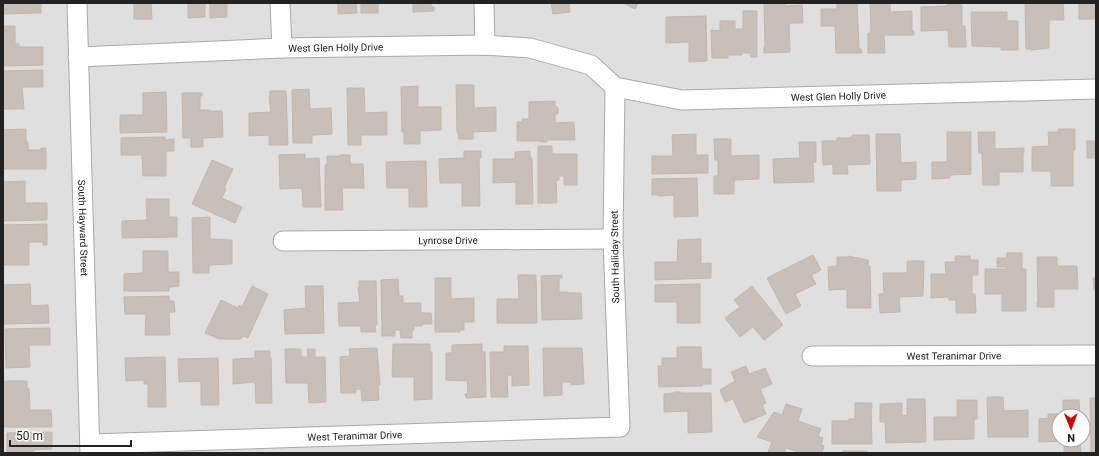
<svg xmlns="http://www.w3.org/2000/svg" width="1099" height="456" font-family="Roboto,sans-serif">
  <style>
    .residential { fill: #e0dfdf; fill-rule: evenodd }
    .building { fill: #c7bfb8; stroke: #c4b6ab }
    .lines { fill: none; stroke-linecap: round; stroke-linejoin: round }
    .minor-casing { stroke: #a9a9a9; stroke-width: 21 }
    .minor { stroke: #fff; stroke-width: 19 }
    .labels { text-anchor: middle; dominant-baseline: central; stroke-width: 3.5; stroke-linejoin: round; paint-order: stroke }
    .street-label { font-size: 10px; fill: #222; stroke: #fff }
  </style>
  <rect width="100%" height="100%" fill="#f2efe9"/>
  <path class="residential" d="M3,3H1096V453H3ZM1059,416H1083V440H1059Z"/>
  <g class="building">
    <polygon points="3,3 41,3 41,13 3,14"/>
    <polygon points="134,3 151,3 152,19 134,19"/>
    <polygon points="188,3 205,3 205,17 188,18"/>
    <polygon points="210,3 227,3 227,17 210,18"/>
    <polygon points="338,3 356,3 357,13 338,14"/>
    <rect x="361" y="3" width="17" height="10"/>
    <polygon points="413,3 431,3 431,7 434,7 434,11 413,12"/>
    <polygon points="551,3 569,3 570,12 553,14"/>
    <polygon points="623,3 638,3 635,9"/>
    <polygon points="764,3 785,3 785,6 802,5 803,23 789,23 790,52 764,53 764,47 765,47"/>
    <polygon points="857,3 859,49 861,49 862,53 836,53 835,26 821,26 821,9 837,9 837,4"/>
    <polygon points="870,3 890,3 890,12 912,11 912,31 914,31 914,35 884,35 885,53 868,53 868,33 871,33"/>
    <polygon points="947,3 960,3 960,5 962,5 962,26 965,26 966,47 949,47 948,30 921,31 921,7 947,6"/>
    <polygon points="1025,3 1063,3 1064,20 1049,20 1049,48 1031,50 1031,49 1026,49"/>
    <polygon points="1079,3 1096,3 1096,33 1096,19 1079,19"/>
    <polygon points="743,11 757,11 757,57 751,57 750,53 742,53 742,55 728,55 728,58 712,58 711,30 720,31 720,21 735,21 735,29 743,29"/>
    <polygon points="971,12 1007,12 1007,21 1018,21 1018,50 1001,50 1001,47 972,46"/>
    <polygon points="706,16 707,61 689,62 689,42 666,43 666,17"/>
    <polygon points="3,26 15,26 15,44 19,44 19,47 43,47 43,65 3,66"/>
    <polygon points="43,70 43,87 22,87 24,109 3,109 3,71"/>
    <polygon points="456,85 474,85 474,108 496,107 496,131 473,132 473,139 459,139 458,132 457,132"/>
    <polygon points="418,86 418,107 441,107 441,130 420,131 420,144 404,144 404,132 402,132 401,87"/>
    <polygon points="347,88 364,88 365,113 387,112 387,135 361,135 361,145 348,145"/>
    <polygon points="309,89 310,109 331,108 332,134 312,135 312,143 293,143 292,90"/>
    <polygon points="270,91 286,91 288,145 269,145 269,135 249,136 249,113 271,112 269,97 270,97"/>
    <polygon points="166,92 167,132 120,133 120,115 143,115 143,93"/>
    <polygon points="182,93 202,93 202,96 200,96 200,112 201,112 201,110 209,110 209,111 222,111 223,137 203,138 203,147 191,147 191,138 183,138"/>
    <polygon points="555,101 555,105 558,108 558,113 555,115 555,123 574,122 575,140 547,140 547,142 541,142 541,141 517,141 517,122 522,122 522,119 529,119 529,102"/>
    <polygon points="26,129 26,142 28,142 28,150 41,150 41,148 46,148 46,169 3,169 3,130"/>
    <polygon points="1058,129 1075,129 1075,150 1073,150 1073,186 1051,186 1051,171 1032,171 1032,147 1049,146 1048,132 1058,132"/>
    <polygon points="947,132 971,132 971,174 950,175 950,178 932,179 932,162 947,162"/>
    <polygon points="978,132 995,132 995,149 1024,148 1024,153 1023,153 1023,172 999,172 999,185 983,185 982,153 979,153"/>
    <polygon points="696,134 696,155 708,155 708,173 652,174 652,156 673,156 672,135"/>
    <polygon points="876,134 900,134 901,163 916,162 916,179 901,180 901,191 877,191"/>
    <polygon points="852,135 869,135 870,164 847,165 848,174 833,174 833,164 823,165 822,141 837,141 837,138 852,138"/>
    <polygon points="165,137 165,140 174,139 174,151 166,151 166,176 143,176 142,155 121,155 121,138"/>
    <polygon points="714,139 731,139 731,156 759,155 759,179 734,180 734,194 714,194 714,176 718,176 718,160 715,160"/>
    <rect x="1087" y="141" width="9" height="17"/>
    <polygon points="799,142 816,142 816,162 813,162 814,182 774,183 773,159 800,158"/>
    <polygon points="538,146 552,146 552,154 577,154 577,185 564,185 564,176 559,176 559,180 556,180 557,203 538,203"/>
    <polygon points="464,151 481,151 481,158 479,158 480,206 462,206 462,183 440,183 439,159 464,158"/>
    <polygon points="530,151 530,158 532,158 533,204 516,204 516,182 493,183 493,159 515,159 515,152"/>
    <polygon points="305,154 305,159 319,158 321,207 303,207 302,188 280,189 279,155"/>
    <polygon points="340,155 350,155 350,164 363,164 364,188 342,188 343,210 325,210 325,165 327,165 327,156 340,156"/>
    <polygon points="212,160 233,169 224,188 226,189 222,198 242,207 235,223 192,204"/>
    <polygon points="426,161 427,207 409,207 409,188 387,188 386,162"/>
    <polygon points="697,178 698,216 674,217 674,195 659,196 659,195 652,195 652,179"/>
    <polygon points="25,181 25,203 47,203 47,220 3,221 3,182"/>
    <polygon points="146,199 169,199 169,217 177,217 177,237 122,238 122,221 147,220"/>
    <polygon points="210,217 210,239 232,240 232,264 209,265 209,273 193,273 192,218"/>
    <polygon points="47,224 47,245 43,245 43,242 29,242 29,265 3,265 3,225"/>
    <polygon points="701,239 701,264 711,263 711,278 655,280 655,262 677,262 678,240"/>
    <polygon points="143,251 168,251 168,272 179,272 179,286 169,287 169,291 124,291 124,274 143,273"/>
    <polygon points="1007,253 1022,253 1022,269 1026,269 1026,311 1002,311 1002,294 985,294 985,269 1007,269 1007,267 997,267 997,258 1007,258"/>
    <polygon points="813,255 821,270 811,275 816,284 795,294 801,306 786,314 767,278"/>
    <polygon points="848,256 868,260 868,266 870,266 871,308 847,308 847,289 829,290 828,267 837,266 837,257 848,257"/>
    <polygon points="955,256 970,256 970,260 978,260 978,275 972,275 972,294 975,294 976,313 956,313 956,300 949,300 949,297 931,298 931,274 946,274 945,262 956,262"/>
    <polygon points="1037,257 1057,257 1057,266 1077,266 1078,289 1054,289 1054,307 1037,307 1037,303 1038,303"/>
    <polygon points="907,261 924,261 923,296 899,297 900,312 880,313 879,294 884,294 883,273 907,273"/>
    <polygon points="518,275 536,275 537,323 497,323 497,299 519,299"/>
    <polygon points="562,275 562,278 559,278 559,294 560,292 568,292 568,293 581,293 582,319 542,320 541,276"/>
    <polygon points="435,278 451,278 451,299 474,298 474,322 464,322 464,330 460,330 460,332 435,332"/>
    <polygon points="1093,278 1096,278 1096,290 1094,290"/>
    <polygon points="398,279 399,296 403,296 403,303 421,303 421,313 431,313 432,324 422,324 422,326 414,326 414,330 412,330 412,338 401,338 400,330 395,330 395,336 382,336 381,280"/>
    <polygon points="359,281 376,281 377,325 375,325 376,332 361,332 361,326 339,326 338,303 360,302 358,287 359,287"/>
    <polygon points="30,284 31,306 48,305 49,323 3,324 3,285"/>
    <polygon points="700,284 700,323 677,323 677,302 655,302 655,285"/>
    <polygon points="252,286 268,294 248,338 243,336 241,339 219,339 205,333 221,300 238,308 239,305 242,307"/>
    <polygon points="305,286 323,286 324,333 285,334 284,310 306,308"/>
    <polygon points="752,286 783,325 764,340 753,327 740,337 725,318 740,307 734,300"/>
    <polygon points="169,296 169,301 174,301 175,312 169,312 170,335 145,335 146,314 125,314 124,297"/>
    <polygon points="50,328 50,345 29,345 30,367 6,368 5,329"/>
    <polygon points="393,344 430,344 430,352 432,352 432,399 414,400 414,377 392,377"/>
    <polygon points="482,344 482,352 485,352 486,397 466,398 465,394 468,394 467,379 466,379 466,381 446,380 446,353 452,353 452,345"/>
    <polygon points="504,346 528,346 529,385 512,386 512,375 507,375 508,397 491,397 490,352 504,352"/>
    <polygon points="677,347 701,347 702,369 711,369 711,384 702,384 702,386 659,387 658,366 662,366 662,358 677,358"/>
    <polygon points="377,348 380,385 378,385 379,400 362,401 361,389 356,389 356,393 341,393 340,357 350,356 349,349"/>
    <polygon points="543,348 582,348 584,384 571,385 571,382 562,382 562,395 544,396"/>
    <polygon points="285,349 301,349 301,357 308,357 307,349 315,349 315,357 325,357 326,402 309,403 308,383 286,383"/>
    <polygon points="255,351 270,351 270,358 271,358 272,403 256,403 255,382 233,384 233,359 255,358"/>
    <polygon points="165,357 166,407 148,407 148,384 144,384 144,380 126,381 125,358"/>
    <polygon points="218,358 219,405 201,405 201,381 179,382 178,359"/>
    <polygon points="746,366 749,374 765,368 772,384 760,389 766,403 762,405 766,414 744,423 733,399 725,402 720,390 735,381 731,372"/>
    <polygon points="3,381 27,381 27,389 29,388 30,410 51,410 52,427 3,427"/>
    <polygon points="674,392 681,392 681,393 711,393 712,432 688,433 688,411 664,412 664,394 674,393"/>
    <polygon points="987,397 1003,397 1004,411 1028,410 1028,437 988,437"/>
    <polygon points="1090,398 1096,398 1096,453 1091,453"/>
    <polygon points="907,399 925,399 926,442 886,443 885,422 880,422 880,404 902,403 902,416 907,415"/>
    <polygon points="957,400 977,400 977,419 974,419 974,439 934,440 934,417 957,417"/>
    <polygon points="1063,400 1079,400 1080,416 1059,416 1059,440 1080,440 1081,453 1064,453 1064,441 1039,442 1039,419 1048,418 1048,414 1063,414"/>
    <polygon points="855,403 872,403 872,408 871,408 872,444 832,444 832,421 849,421 849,419 855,419"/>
    <polygon points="786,404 802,409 798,421 821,429 818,436 823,438 821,445 824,446 822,453 801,453 786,448 784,453 770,453 768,452 772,442 757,437 774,412 782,415"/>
    <polygon points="52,432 52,449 33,450 33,453 7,453 7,433"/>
    <rect x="843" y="451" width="24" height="2"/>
  </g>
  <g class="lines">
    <g class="minor-casing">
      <g id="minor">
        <path id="s1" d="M77,3L90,453"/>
        <polyline points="280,3 282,48"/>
        <polyline points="484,3 485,45"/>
        <path id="s2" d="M78,57L282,48L485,45L530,48L591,65L615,87L682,100L1096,89"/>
        <path id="s3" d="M283,241L613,239"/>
        <path id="s4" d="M812,356L1096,355"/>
        <path id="s5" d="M90,444L620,427L613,239L615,87"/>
      </g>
    </g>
    <use href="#minor" class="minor"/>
  </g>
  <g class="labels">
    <g class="street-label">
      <text stroke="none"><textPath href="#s2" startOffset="258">West Glen Holly Drive</textPath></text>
      <text stroke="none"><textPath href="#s2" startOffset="773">West Glen Holly Drive</textPath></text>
      <text stroke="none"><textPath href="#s1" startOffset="225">South Hayward Street</textPath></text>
      <text stroke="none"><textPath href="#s3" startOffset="165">Lynrose Drive</textPath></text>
      <text transform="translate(615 257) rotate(-91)">South Halliday Street</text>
      <text stroke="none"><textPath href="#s4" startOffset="142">West Teranimar Drive</textPath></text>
      <text stroke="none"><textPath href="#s5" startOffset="265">West Teranimar Drive</textPath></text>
    </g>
  </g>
  <rect width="1099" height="456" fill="none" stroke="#222222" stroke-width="8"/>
  <g transform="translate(1071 428) rotate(179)"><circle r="19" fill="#ffffff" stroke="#a7a7a7"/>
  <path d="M0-3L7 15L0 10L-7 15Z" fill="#d40000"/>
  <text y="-6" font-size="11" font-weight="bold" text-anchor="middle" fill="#222222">N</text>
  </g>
  <path d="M10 440v6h121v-6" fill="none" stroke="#222222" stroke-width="2"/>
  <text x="16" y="440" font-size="12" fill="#222222" stroke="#ffffff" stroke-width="3" paint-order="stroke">50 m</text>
</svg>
